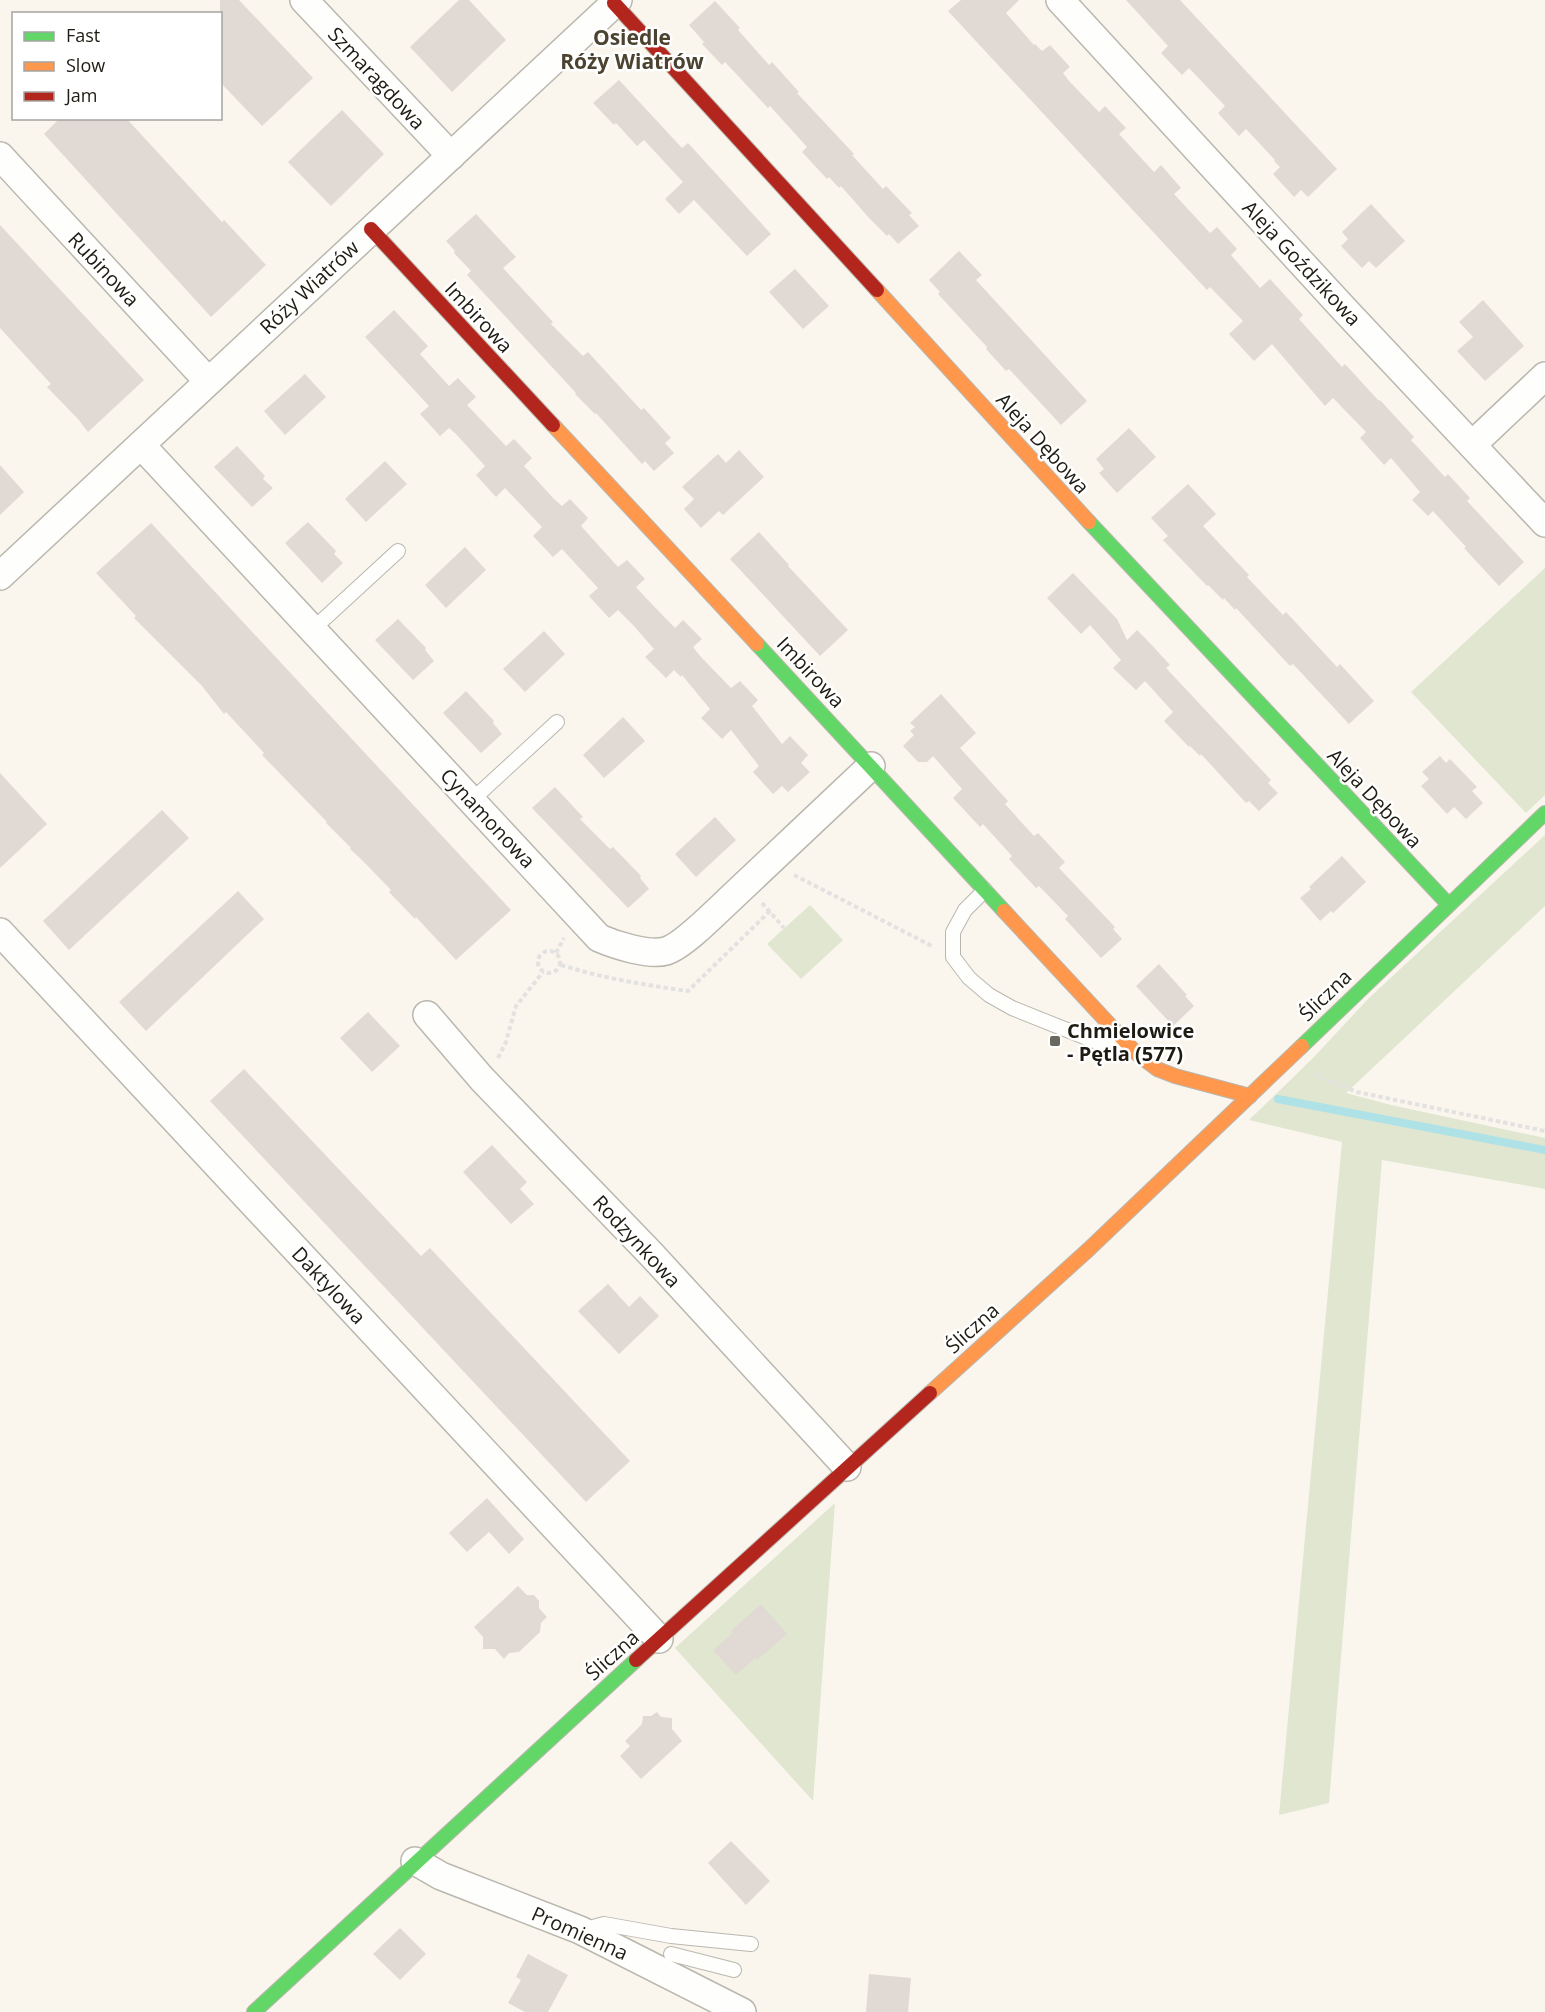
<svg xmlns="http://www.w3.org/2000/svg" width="1545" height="2012" font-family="'Open Sans',sans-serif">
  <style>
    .green { fill: #e1e6d0 }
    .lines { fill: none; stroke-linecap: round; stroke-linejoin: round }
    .stream { stroke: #afe2e6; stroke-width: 8 }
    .building { fill: #e0d9d4 }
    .lane-casing { stroke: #bab7af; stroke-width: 16 }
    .street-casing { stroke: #bab7af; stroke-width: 30 }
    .fast-casing { stroke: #bab7af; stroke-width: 16 }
    .slow-casing { stroke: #bab7af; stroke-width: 16 }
    .jam-casing { stroke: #bab7af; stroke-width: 16 }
    .path { stroke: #e3e2e0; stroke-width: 4; stroke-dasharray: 4.5 3; stroke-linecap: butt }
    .lane { stroke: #fefefc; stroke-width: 14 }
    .street { stroke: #fefefc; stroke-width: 27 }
    .fast { stroke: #63d668; stroke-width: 14 }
    .slow { stroke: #ff974d; stroke-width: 14 }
    .jam { stroke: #b3261e; stroke-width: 14 }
    .poi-dot { fill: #6b685f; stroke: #fff; stroke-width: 2 }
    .labels { text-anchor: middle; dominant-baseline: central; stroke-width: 5; stroke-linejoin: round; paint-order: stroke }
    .street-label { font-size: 20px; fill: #1e1b12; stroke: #fff }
    .poi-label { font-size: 20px; font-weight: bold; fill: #1e1b12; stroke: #fff; text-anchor: start }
    .neighbourhood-label { font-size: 21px; font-weight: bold; fill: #4b4330; stroke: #fff }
  </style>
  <rect width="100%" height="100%" fill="#faf6ee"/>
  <g class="green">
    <polygon points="1545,568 1545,795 1526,813 1411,692"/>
    <polygon points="1545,835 1545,906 1346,1093 1391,1105 1545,1138 1545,1189 1382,1160 1329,1803 1279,1815 1342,1142 1249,1120 1312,1059 1369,998"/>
    <polygon points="810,905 843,940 801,979 767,944"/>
    <polygon points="835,1503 813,1801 675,1648"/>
  </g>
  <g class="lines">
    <polyline class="stream" points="1278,1099 1545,1150"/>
  </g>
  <g class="building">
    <polygon points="220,0 239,0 313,78 262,126 220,82"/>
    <polygon points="459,0 469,0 506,40 452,92 410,47"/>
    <polygon points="961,0 1019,0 1006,13 1034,45 1035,44 1042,51 1050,45 1070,67 1063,73 1069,81 1099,112 1105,106 1126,128 1119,134 1154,172 1161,165 1181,188 1174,194 1210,233 1217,227 1237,249 1231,255 1260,288 1270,279 1303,315 1299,319 1342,367 1345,364 1379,401 1380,400 1414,437 1411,440 1445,477 1448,474 1470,498 1467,501 1524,562 1499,586 1464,548 1466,547 1433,511 1428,516 1412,500 1420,492 1391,458 1384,465 1360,438 1366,432 1333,398 1325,406 1272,344 1254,361 1229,334 1243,321 1210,287 1207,290 948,11"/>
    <polygon points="1126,0 1180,0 1337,169 1308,197 1301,190 1294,197 1273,174 1280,167 1274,161 1275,160 1246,129 1239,136 1218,113 1225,106 1189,68 1182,75 1161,53 1168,46"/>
    <polygon points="715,1 740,28 738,30 769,65 772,62 799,92 797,93 854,154 852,155 883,189 886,186 912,213 909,215 919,226 898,244 889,234 887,236 870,219 841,186 839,188 829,177 827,179 802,152 807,147 770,106 768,108 725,62 722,65 702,44 704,42 689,25"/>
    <polygon points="619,80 682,148 688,143 771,234 747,256 694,200 679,214 665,199 683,182 644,140 637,146 616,123 614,125 593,103"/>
    <polygon points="342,110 384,154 331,206 288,162"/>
    <polygon points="60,118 126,118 222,222 224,220 266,265 211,317 44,134"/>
    <polygon points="1371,204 1405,241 1376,268 1369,261 1362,268 1341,246 1348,239 1342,232"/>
    <polygon points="476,214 516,257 503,268 553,322 551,324 583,356 588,352 641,410 644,408 671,438 665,443 674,453 654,471 645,461 642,464 596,413 595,414 575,394 576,393 467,275 471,271 454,253 455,251 446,241"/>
    <polygon points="0,225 144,380 88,432 78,419 47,387 51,384 0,328"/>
    <polygon points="959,251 982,275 976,280 1087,401 1061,425 1009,369 1006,371 986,349 987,347 938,294 940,292 929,280"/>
    <polygon points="795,269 829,306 803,329 769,292"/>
    <polygon points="1483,300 1524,346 1485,381 1457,351 1473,337 1459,322"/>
    <polygon points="394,310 428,346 420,354 449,386 458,378 476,397 467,405 506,446 514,439 532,458 524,466 554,499 562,506 570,499 588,518 581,526 618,567 627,560 645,579 636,587 645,597 675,628 683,620 702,639 693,647 701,657 731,688 740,681 758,700 752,706 782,744 790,736 808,755 801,763 810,772 788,792 782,786 773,794 753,772 759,766 731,730 722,739 701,718 710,709 682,675 681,677 674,670 666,678 645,657 654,649 633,625 618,610 609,618 589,596 598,588 562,549 553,557 533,536 542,527 505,488 496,497 476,475 485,466 456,434 449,428 440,436 420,414 429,406 365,337"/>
    <polygon points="305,374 326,397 285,435 264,411"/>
    <polygon points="1129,428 1156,457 1117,493 1099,473 1104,469 1096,459"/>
    <polygon points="237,446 265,476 263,479 273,488 252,507 214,467"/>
    <polygon points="739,450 764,477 723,515 719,511 701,528 684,509 694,499 682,487 718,454 726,463"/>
    <polygon points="385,461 407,484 366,522 345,499"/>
    <polygon points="0,465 24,492 0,515"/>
    <polygon points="1188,484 1216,514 1203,526 1249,575 1247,577 1283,615 1286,612 1337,667 1340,664 1374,701 1349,724 1293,664 1290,666 1236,608 1235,610 1224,598 1223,600 1208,585 1207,586 1163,540 1168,536 1151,518"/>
    <polygon points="308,522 336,551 334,554 343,563 322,583 285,543"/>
    <polygon points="151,523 511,910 456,960 416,917 415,919 389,892 391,890 363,861 350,849 351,848 326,823 327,822 262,755 264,753 226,712 224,714 202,686 134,618 136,616 96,573"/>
    <polygon points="759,532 789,565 788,566 848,630 820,656 730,559"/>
    <polygon points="465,547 486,570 446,608 425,585"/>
    <polygon points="1073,573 1117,619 1127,640 1137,630 1147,640 1170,665 1166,668 1271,780 1268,783 1278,793 1259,811 1249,801 1246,803 1201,754 1200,756 1190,746 1189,747 1164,721 1173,712 1145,681 1136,690 1115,670 1113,668 1121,660 1090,625 1081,634 1047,598"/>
    <polygon points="398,619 426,648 425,650 434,661 413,680 375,640"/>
    <polygon points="544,631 565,654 525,692 503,669"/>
    <polygon points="466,691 494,721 493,723 502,734 481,753 443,713"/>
    <polygon points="941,694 976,733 960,748 1008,801 1005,804 1034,836 1038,833 1065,862 1059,868 1115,927 1113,929 1122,939 1101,958 1065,919 1068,916 1039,886 1036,888 1009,859 1012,856 983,824 980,827 953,798 962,789 933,756 927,762 918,762 903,746 914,735 910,731 915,727 910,723"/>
    <polygon points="623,717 645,741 604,778 583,755"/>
    <polygon points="1440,756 1446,763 1450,759 1477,787 1472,791 1483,803 1466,819 1454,807 1447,814 1421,786 1429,779 1422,772"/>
    <polygon points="0,773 47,824 0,868"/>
    <polygon points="555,787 583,817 580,819 610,849 613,847 641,876 640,878 649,889 628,908 532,808"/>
    <polygon points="162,810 189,838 69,950 43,921"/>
    <polygon points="715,817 736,840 696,877 675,854"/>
    <polygon points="1342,856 1366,882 1333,913 1331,911 1320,921 1300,898 1311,889 1309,887"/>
    <polygon points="238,891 264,919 146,1031 119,1002"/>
    <polygon points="1159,964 1187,995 1185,996 1194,1006 1173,1026 1136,986"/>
    <polygon points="368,1012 400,1046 372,1072 340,1038"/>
    <polygon points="244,1069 421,1256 430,1248 630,1461 586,1502 210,1101"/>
    <polygon points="492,1145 527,1182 520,1189 534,1204 511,1224 463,1172"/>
    <polygon points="608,1284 629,1307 640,1296 659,1316 619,1354 578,1311"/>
    <polygon points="487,1498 524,1539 509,1554 489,1532 467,1552 449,1533"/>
    <polygon points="518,1586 527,1595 534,1595 539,1601 539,1608 547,1617 541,1623 540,1632 519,1652 509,1653 504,1659 495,1649 483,1649 483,1637 474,1627"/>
    <polygon points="761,1604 787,1634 757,1660 755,1658 736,1675 713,1650 733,1633 731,1631"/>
    <polygon points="657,1712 661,1717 672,1718 672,1729 682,1741 641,1779 620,1756 630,1746 625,1741 642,1724 643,1716 651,1716"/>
    <polygon points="731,1841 770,1881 746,1905 708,1863"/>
    <polygon points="400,1928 426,1954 400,1980 373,1954"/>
    <polygon points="528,1954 568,1975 548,2012 525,2012 508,2003 521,1980 516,1977"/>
    <polygon points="869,1974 911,1978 908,2012 866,2012"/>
  </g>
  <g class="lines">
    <g class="lane-casing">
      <g id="lane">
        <polyline points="312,630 398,551"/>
        <polyline points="471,801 557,722"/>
        <polyline points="985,890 965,910 953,932 953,957 969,978 989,995 1012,1008 1102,1044 1122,1043"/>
        <polyline points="582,1930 604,1924 671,1936 751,1944"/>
        <polyline points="671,1954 734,1970"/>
      </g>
    </g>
    <g class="street-casing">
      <g id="street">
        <polyline points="304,0 451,156"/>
        <polyline points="1060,0 1343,308 1545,523"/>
        <polyline points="0,156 208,381"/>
        <path d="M141,445L599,938C615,945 649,956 666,951C683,946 716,912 730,899C777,855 824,810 871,766"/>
        <polyline points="1472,445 1545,376"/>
        <polyline points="0,576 618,0"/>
        <polyline points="0,932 659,1639"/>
        <polyline points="427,1015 482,1079 651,1254 847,1467"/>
        <polyline points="415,1861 441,1876 580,1930 742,2012"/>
      </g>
    </g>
    <g class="fast-casing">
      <g id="fast">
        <polyline points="1089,522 1448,904"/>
        <polyline points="757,644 1004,911"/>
        <polyline points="1302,1046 1545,813"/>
        <polyline points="254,2012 636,1660"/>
      </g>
    </g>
    <g class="slow-casing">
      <g id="slow">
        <polyline points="877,290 1089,522"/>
        <polyline points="553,425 757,644"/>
        <polyline points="1004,911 1136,1053 1157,1069 1175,1076 1250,1096"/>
        <polyline points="930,1393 1088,1250 1302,1046"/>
      </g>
    </g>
    <g class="jam-casing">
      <g id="jam">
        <polyline points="614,3 877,290"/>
        <polyline points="371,229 553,425"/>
        <polyline points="636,1660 930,1393"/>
      </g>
    </g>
    <g class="path">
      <polyline points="794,875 934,947"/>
      <polyline points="762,903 784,928"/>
      <circle cx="549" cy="962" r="11"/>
      <polyline points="556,953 564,938"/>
      <path d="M561,965C602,978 645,985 688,991L770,911"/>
      <polyline points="498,1058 506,1042 516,1006 543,972"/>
      <polyline points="1315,1074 1324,1079 1357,1092 1545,1131"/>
    </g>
    <use href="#lane" class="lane"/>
    <use href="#street" class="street"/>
    <use href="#fast" class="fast"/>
    <use href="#slow" class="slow"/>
    <use href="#jam" class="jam"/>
  </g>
  <rect class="poi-dot" x="1049" y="1035" width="12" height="12" rx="3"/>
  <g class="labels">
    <g class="street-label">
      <text transform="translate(377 78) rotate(47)">Szmaragdowa</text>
      <text transform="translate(1302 263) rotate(47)">Aleja Goździkowa</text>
      <text transform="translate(104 269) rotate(47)">Rubinowa</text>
      <text transform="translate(309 287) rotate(-43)">Róży Wiatrów</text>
      <text transform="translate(479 317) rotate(47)">Imbirowa</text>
      <text transform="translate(1043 443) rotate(48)">Aleja Dębowa</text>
      <text transform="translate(811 672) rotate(47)">Imbirowa</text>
      <text transform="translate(1375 798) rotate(47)">Aleja Dębowa</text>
      <text transform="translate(488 818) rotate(47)">Cynamonowa</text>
      <text transform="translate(1325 995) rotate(-44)">Śliczna</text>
      <text transform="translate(637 1241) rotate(47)">Rodzynkowa</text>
      <text transform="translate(329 1285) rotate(47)">Daktylowa</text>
      <text transform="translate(972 1328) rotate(-42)">Śliczna</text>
      <text transform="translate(612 1655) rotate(-42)">Śliczna</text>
      <text transform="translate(580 1933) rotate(24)">Promienna</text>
    </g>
    <g class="poi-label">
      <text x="1067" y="1030">Chmielowice<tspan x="1067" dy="23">- Pętla (577)</tspan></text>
    </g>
    <g class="neighbourhood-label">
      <text x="632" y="37">Osiedle<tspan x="632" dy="24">Róży Wiatrów</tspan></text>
    </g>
  </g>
  <rect x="12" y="12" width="210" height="108" fill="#ffffff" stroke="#a5a4a0" stroke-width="1.5"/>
  <rect x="24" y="32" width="30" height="9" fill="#63d668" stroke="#a5a4a0" stroke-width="1.5"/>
  <text x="66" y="42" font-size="18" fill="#1e1b12">Fast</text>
  <rect x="24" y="62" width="30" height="9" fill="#ff974d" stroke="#a5a4a0" stroke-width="1.5"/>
  <text x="66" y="72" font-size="18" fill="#1e1b12">Slow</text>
  <rect x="24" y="92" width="30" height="9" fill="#b3261e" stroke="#a5a4a0" stroke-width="1.5"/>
  <text x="66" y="102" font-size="18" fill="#1e1b12">Jam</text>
</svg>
